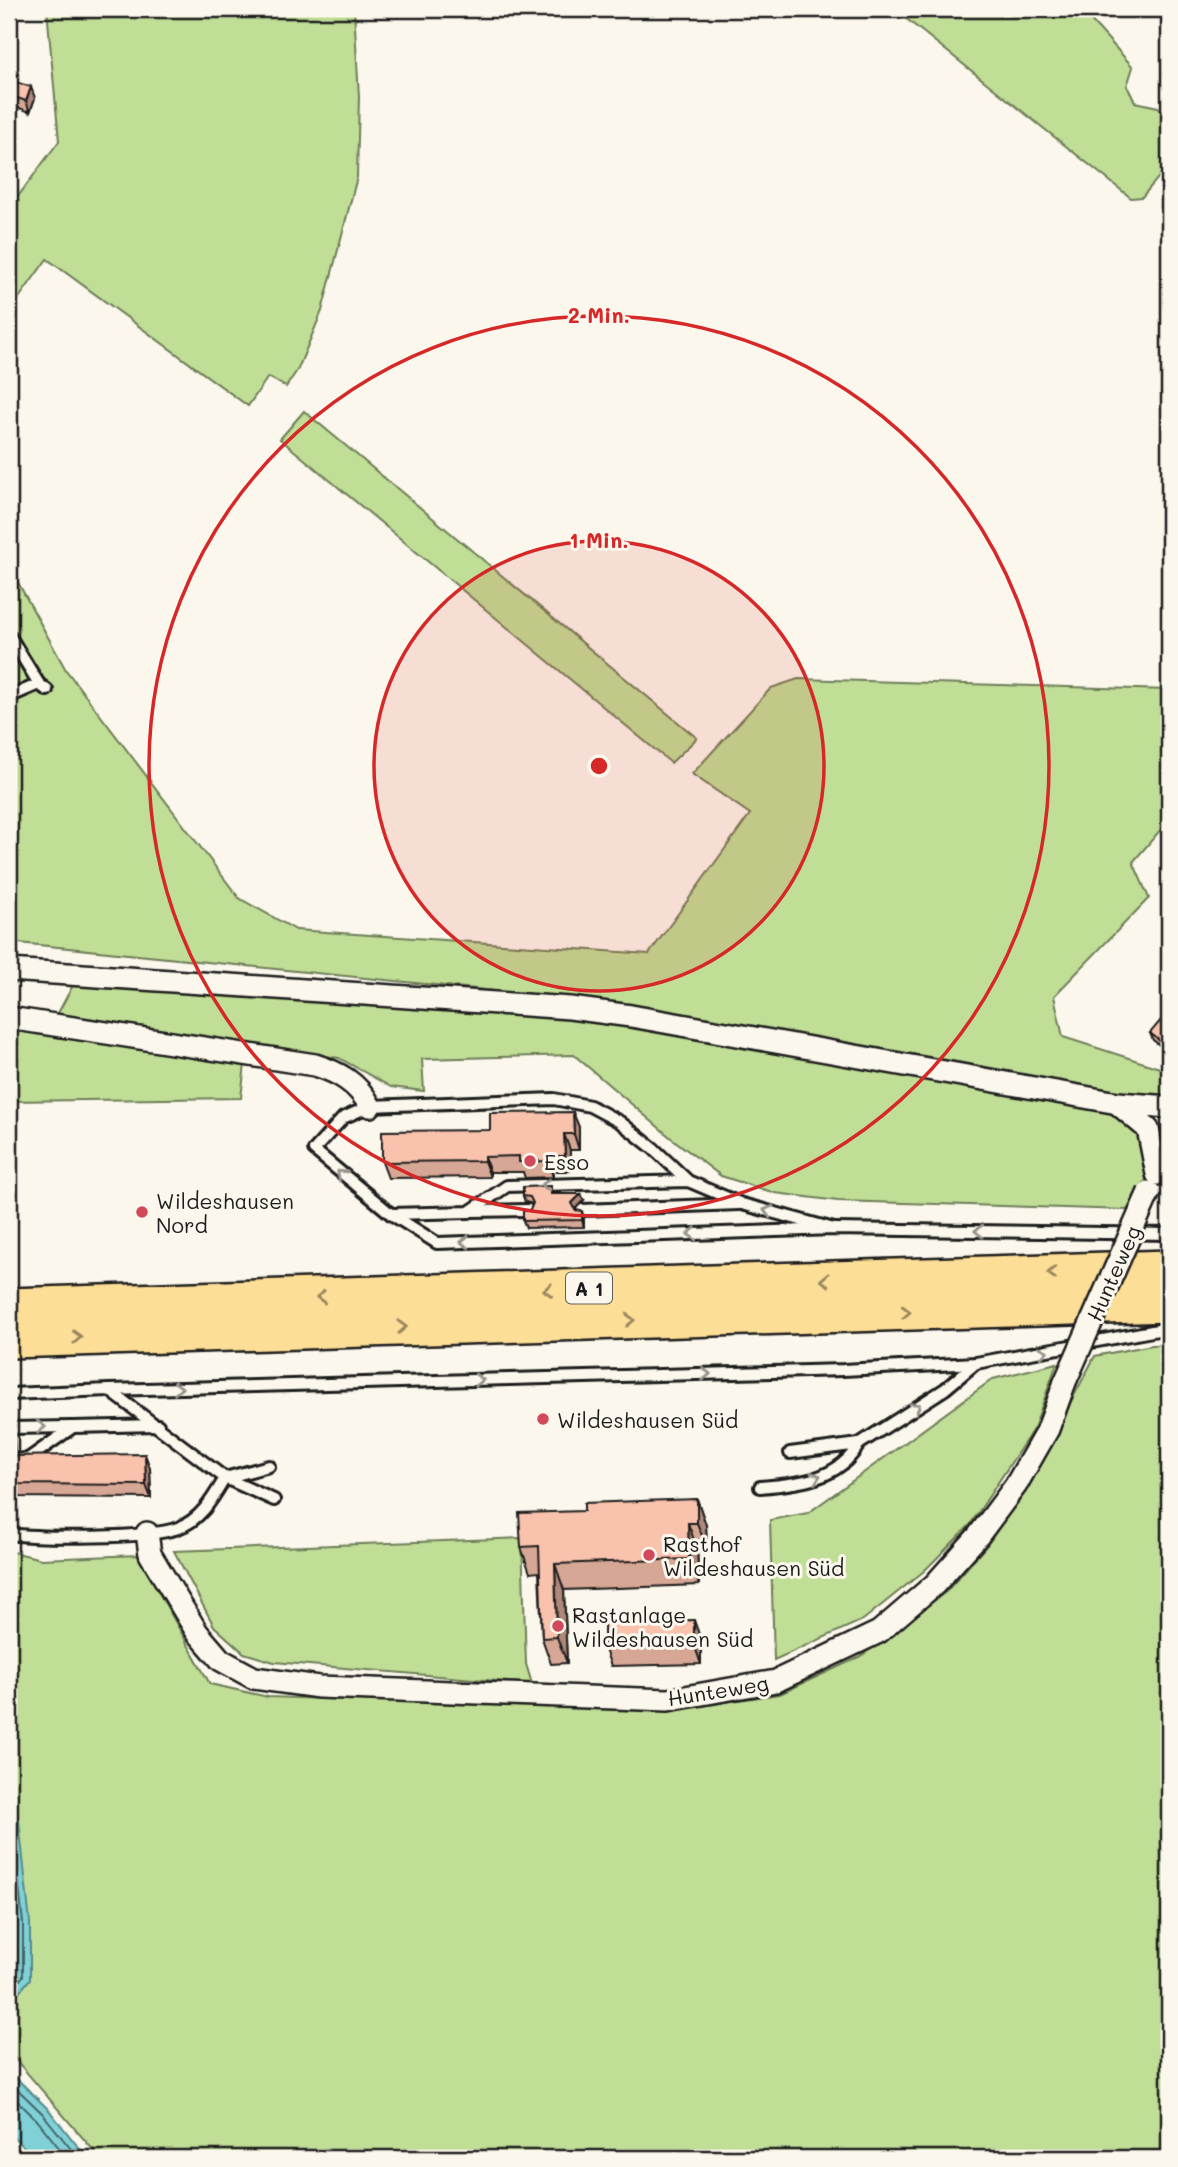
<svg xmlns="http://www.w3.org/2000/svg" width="1178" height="2167" font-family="Mali,sans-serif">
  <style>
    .green { fill: #c0de96; stroke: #6e7d59; stroke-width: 2 }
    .water { fill: #7fd1d7; stroke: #57898c; stroke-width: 2 }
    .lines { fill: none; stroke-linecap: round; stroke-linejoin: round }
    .shore { stroke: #446467; stroke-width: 2 }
    .lane-casing { stroke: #1c1c1c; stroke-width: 16 }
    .street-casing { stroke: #1c1c1c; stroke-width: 26 }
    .highway-casing { stroke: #1c1c1c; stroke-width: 42 }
    .lane { stroke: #fbf7ec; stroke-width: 10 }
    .street { stroke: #fbf7ec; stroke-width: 21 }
    .highway { stroke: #fdde96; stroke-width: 37 }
    .street-bridge-casing { stroke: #1c1c1c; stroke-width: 26; stroke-linecap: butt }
    .street-bridge { stroke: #fbf7ec; stroke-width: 21 }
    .wall { fill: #d6a795; stroke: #1c1c1c; stroke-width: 2 }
    .shaded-wall { fill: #ae8879; stroke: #1c1c1c; stroke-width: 2 }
    .building { fill: #f9c2ad; stroke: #1c1c1c; stroke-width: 2 }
    .oneway { stroke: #97948e }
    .oneway2 { stroke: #98875f }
    .ring { fill: none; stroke: #d62828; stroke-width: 3.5 }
    .poi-dot { fill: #d1495b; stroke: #fbf7ec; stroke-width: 2.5 }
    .labels { text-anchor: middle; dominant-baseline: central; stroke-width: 6; stroke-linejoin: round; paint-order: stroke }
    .shield { fill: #fbf7ec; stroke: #5f5e5a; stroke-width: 2 }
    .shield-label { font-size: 19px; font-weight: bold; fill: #1c1c1c }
    .poi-label { font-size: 21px; fill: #1c1c1c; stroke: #fbf7ec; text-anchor: start }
    .street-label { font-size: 21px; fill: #1c1c1c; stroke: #fbf7ec }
    .centre { fill: #d62828; stroke: #fbf7ec; stroke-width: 3.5 }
    .ring-label { font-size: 21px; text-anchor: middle; font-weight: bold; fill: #d62828; stroke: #fbf7ec; stroke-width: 6; stroke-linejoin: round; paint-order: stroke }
  </style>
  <rect width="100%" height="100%" fill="#fbf7ec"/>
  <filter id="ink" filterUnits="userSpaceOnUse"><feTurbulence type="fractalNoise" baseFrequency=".0143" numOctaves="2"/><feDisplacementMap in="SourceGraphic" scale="14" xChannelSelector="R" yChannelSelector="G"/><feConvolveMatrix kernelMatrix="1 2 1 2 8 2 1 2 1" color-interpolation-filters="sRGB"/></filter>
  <g filter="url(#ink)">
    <g class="green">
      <polygon points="47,9 354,9 359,97 357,177 322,311 298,369 286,387 268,377 248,406 47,259 9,312 9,197 19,195 59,141"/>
      <polygon points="894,9 1081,9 1133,67 1127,86 1135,102 1158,107 1169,120 1169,165 1142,197 1131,198"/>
      <polygon points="304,411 697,738 671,763 280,439"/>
      <polygon points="9,566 66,670 239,898 296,930 649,954 750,814 692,774 771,688 798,679 1169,690 1169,820 1133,862 1149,898 1054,996 1063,1037 1169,1071 1169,1098 1154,1098 634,1005 9,942"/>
      <polygon points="73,985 565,1019 632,1026 1105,1108 1134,1125 1144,1145 1147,1178 1127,1210 838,1201 775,1193 721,1176 670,1137 574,1055 422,1059 424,1091 391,1087 339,1058 57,1015"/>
      <polygon points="9,1025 245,1064 241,1098 9,1101"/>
      <polygon points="1152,1345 1169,1345 1169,2158 100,2158 9,2052 9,1551 41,1559 138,1555 210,1684 268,1697 667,1710 780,1694 860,1657 947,1591 988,1544 1025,1489 1095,1356"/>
      <polygon points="1057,1363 1034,1428 970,1525 924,1571 863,1620 774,1660 770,1520 808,1513 993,1379"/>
      <polygon points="522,1538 526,1664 532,1684 274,1662 244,1653 214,1626 174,1551"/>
    </g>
    <g class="water">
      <polygon points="9,1808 19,1821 30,1923 30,1979 9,2005"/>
      <polygon points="9,2071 48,2109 87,2158 36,2158 9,2133"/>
    </g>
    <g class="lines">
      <g class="shore">
        <polyline points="9,1819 12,1825 23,1923 23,1976 9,1994"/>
        <path d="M9,1871C11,1895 24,1963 9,1981"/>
        <polyline points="9,2081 43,2114 78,2158"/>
        <polyline points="9,2093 37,2120 67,2158"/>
      </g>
      <g class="lane-casing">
        <g id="lane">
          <polyline points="9,635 39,684 47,690"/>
          <polyline points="9,697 39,684"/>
          <polyline points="688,1181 653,1148 620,1122 590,1106 554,1099 370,1106 343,1118 314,1150 391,1214 469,1212 507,1186 688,1181 742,1204 834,1229"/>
          <polyline points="582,1210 739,1204"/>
          <polyline points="471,1211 528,1210"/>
          <polyline points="391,1214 437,1243 834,1229 1169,1234"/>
          <polyline points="109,1390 843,1370 976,1363 1169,1328"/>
          <polyline points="9,1394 109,1390 225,1478 274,1500"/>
          <polyline points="9,1428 72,1427"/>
          <polyline points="790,1453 859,1444 945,1389 976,1363"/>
          <polyline points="9,1460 28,1459 73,1427 158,1425"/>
          <path d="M760,1487C798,1484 839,1480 859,1444"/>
          <path d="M9,1534C41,1538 148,1539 178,1528C201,1520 213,1498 225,1478L269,1466"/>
        </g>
      </g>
      <g class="street-casing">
        <g id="street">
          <polyline points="9,970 570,1008 631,1016 1118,1103 1169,1107"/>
          <path d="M9,1018L315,1065C338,1072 358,1083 370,1106"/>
          <polyline points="1118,1104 1148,1129 1157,1174"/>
          <polyline points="147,1533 150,1554 197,1632 221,1660 254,1678 319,1687 668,1700 776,1681 879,1632 935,1584 978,1536 1016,1485 1048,1429 1065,1382"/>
        </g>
      </g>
      <g class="highway-casing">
        <g id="highway">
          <polyline points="9,1307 1169,1269"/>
          <polyline points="9,1339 1169,1303"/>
        </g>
      </g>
      <use href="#lane" class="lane"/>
      <use href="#street" class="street"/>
      <use href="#highway" class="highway"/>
      <g class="street-bridge-casing">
        <polyline id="street-bridge" points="1065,1382 1149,1192"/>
      </g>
      <use href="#street-bridge" class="street-bridge"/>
    </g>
    <g class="wall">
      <polygon points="9,80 35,98 30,112 14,106 9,128"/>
      <polygon points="1169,1026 1166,1050 1153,1040 1150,1033"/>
      <polygon points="579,1127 579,1150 570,1150 570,1171 553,1171 553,1177 525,1178 523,1172 490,1172 490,1177 388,1178 382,1162 490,1130"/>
      <polygon points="554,1193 554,1194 584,1200 575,1209 584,1218 584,1227 526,1228 523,1221 533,1204 525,1202 523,1196"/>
      <polygon points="9,1403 14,1417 14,1420 9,1421"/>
      <polygon points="9,1422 14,1436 15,1452 9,1453"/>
      <polygon points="9,1456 150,1468 151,1498 9,1497"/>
      <polygon points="697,1499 706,1525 707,1548 697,1549 699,1585 564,1590 567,1663 551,1664 542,1638 539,1572 530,1573 521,1547 584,1511"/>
      <polygon points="701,1640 701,1664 611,1666 604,1647"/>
    </g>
    <g class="shaded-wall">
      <polygon points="31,87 35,98 30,112 26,101"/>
      <polygon points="11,96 14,106 9,128 9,103"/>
      <polygon points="1169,1037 1169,1046 1166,1050 1164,1044"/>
      <polygon points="573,1112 579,1127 579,1150 574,1134"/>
      <polygon points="564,1134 570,1150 570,1171 565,1156"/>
      <polygon points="548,1156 553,1171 553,1177 548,1161"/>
      <polygon points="484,1157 490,1172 490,1177 484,1161"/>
      <polygon points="581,1194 584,1200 574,1210 572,1203"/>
      <polygon points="582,1211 584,1218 584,1227 582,1220"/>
      <polygon points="10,1422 14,1436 15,1452 10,1438"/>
      <polygon points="145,1454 150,1468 151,1498 146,1485"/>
      <polygon points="697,1499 706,1525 707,1548 697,1523"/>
      <polygon points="688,1523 697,1549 699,1585 689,1559"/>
      <polygon points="555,1564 564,1590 567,1663 557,1637"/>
      <polygon points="694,1620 701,1640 701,1664 694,1644"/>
    </g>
    <g class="building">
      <polygon points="9,80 31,87 26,101 11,96 9,103"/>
      <polygon points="1161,1020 1169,1026 1169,1037 1164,1044 1150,1033"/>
      <polygon points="573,1112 574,1134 564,1134 565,1156 548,1156 548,1161 519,1162 519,1156 484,1157 484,1161 382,1162 382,1131 490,1130 490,1113"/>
      <polygon points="551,1186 551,1194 581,1194 572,1203 575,1210 582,1211 582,1220 523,1221 523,1211 530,1210 533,1203 530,1197 523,1196 523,1187"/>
      <polygon points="145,1454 146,1485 9,1484 9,1456"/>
      <polygon points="697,1499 697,1523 688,1523 689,1559 555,1564 557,1637 542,1638 539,1546 521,1547 519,1513 584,1511 584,1503"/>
      <polygon points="694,1620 694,1644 604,1647 604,1622"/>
    </g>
    <defs><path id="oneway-chevron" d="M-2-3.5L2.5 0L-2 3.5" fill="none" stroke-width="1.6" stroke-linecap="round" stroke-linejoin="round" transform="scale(1.75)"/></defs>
    <g class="oneway">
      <use href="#oneway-chevron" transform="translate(341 1174) rotate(-138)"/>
      <use href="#oneway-chevron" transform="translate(546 1185) rotate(179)"/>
      <use href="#oneway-chevron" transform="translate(768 1211) rotate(-165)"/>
      <use href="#oneway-chevron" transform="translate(979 1231) rotate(-179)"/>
      <use href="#oneway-chevron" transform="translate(692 1234) rotate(178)"/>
      <use href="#oneway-chevron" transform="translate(465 1242) rotate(178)"/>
      <use href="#oneway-chevron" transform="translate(1043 1352) rotate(-9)"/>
      <use href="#oneway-chevron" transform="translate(706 1374) rotate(-2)"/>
      <use href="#oneway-chevron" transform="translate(479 1380) rotate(-2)"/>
      <use href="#oneway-chevron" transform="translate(178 1388) rotate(-2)"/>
      <use href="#oneway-chevron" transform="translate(916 1407) rotate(-32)"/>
      <use href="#oneway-chevron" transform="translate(41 1427) rotate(-1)"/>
      <use href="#oneway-chevron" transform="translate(816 1477) rotate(-19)"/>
    </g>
    <g class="oneway2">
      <use href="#oneway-chevron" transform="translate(1052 1273) rotate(178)"/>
      <use href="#oneway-chevron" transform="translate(825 1280) rotate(178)"/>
      <use href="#oneway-chevron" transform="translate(548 1290) rotate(178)"/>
      <use href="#oneway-chevron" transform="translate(321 1297) rotate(178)"/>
      <use href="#oneway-chevron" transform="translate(906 1312) rotate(-2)"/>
      <use href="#oneway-chevron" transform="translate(630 1320) rotate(-2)"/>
      <use href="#oneway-chevron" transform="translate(402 1327) rotate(-2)"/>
      <use href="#oneway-chevron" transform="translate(77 1337) rotate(-2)"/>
    </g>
  </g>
  <circle cx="599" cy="766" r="225" fill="#d62828" fill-opacity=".12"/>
  <g class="ring">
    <circle cx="599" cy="766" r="225"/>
    <circle cx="599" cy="766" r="450"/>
  </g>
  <g class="poi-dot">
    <circle cx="530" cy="1161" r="7"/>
    <circle cx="142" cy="1212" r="7"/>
    <circle cx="543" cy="1419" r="7"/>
    <circle cx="649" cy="1555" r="7"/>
    <circle cx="558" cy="1626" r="7"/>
  </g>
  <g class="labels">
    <rect class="shield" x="566" y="1272.5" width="46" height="31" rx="5"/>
    <g class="shield-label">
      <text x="589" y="1288">A 1</text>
    </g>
    <g class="poi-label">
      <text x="544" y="1161">Esso</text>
      <text x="156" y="1200">Wildeshausen<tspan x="156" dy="24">Nord</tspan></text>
      <text x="557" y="1419">Wildeshausen Süd</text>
      <text x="663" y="1543">Rasthof<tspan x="663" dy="24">Wildeshausen Süd</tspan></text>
      <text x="572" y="1614">Rastanlage<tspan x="572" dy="24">Wildeshausen Süd</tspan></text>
    </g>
    <g class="street-label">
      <text transform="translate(1113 1273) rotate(-66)">Hunteweg</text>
      <text transform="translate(718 1690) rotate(-9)">Hunteweg</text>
    </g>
  </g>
  <circle cx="599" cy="766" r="10" class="centre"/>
  <g class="ring-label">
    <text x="599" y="323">2 Min.</text>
    <text x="599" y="548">1 Min.</text>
  </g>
  <rect width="1178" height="2167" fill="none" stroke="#fbf7ec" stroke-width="35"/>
  <rect x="18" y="18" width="1143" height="2132" fill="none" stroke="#1c1c1c" stroke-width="2.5" filter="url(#ink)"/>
</svg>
